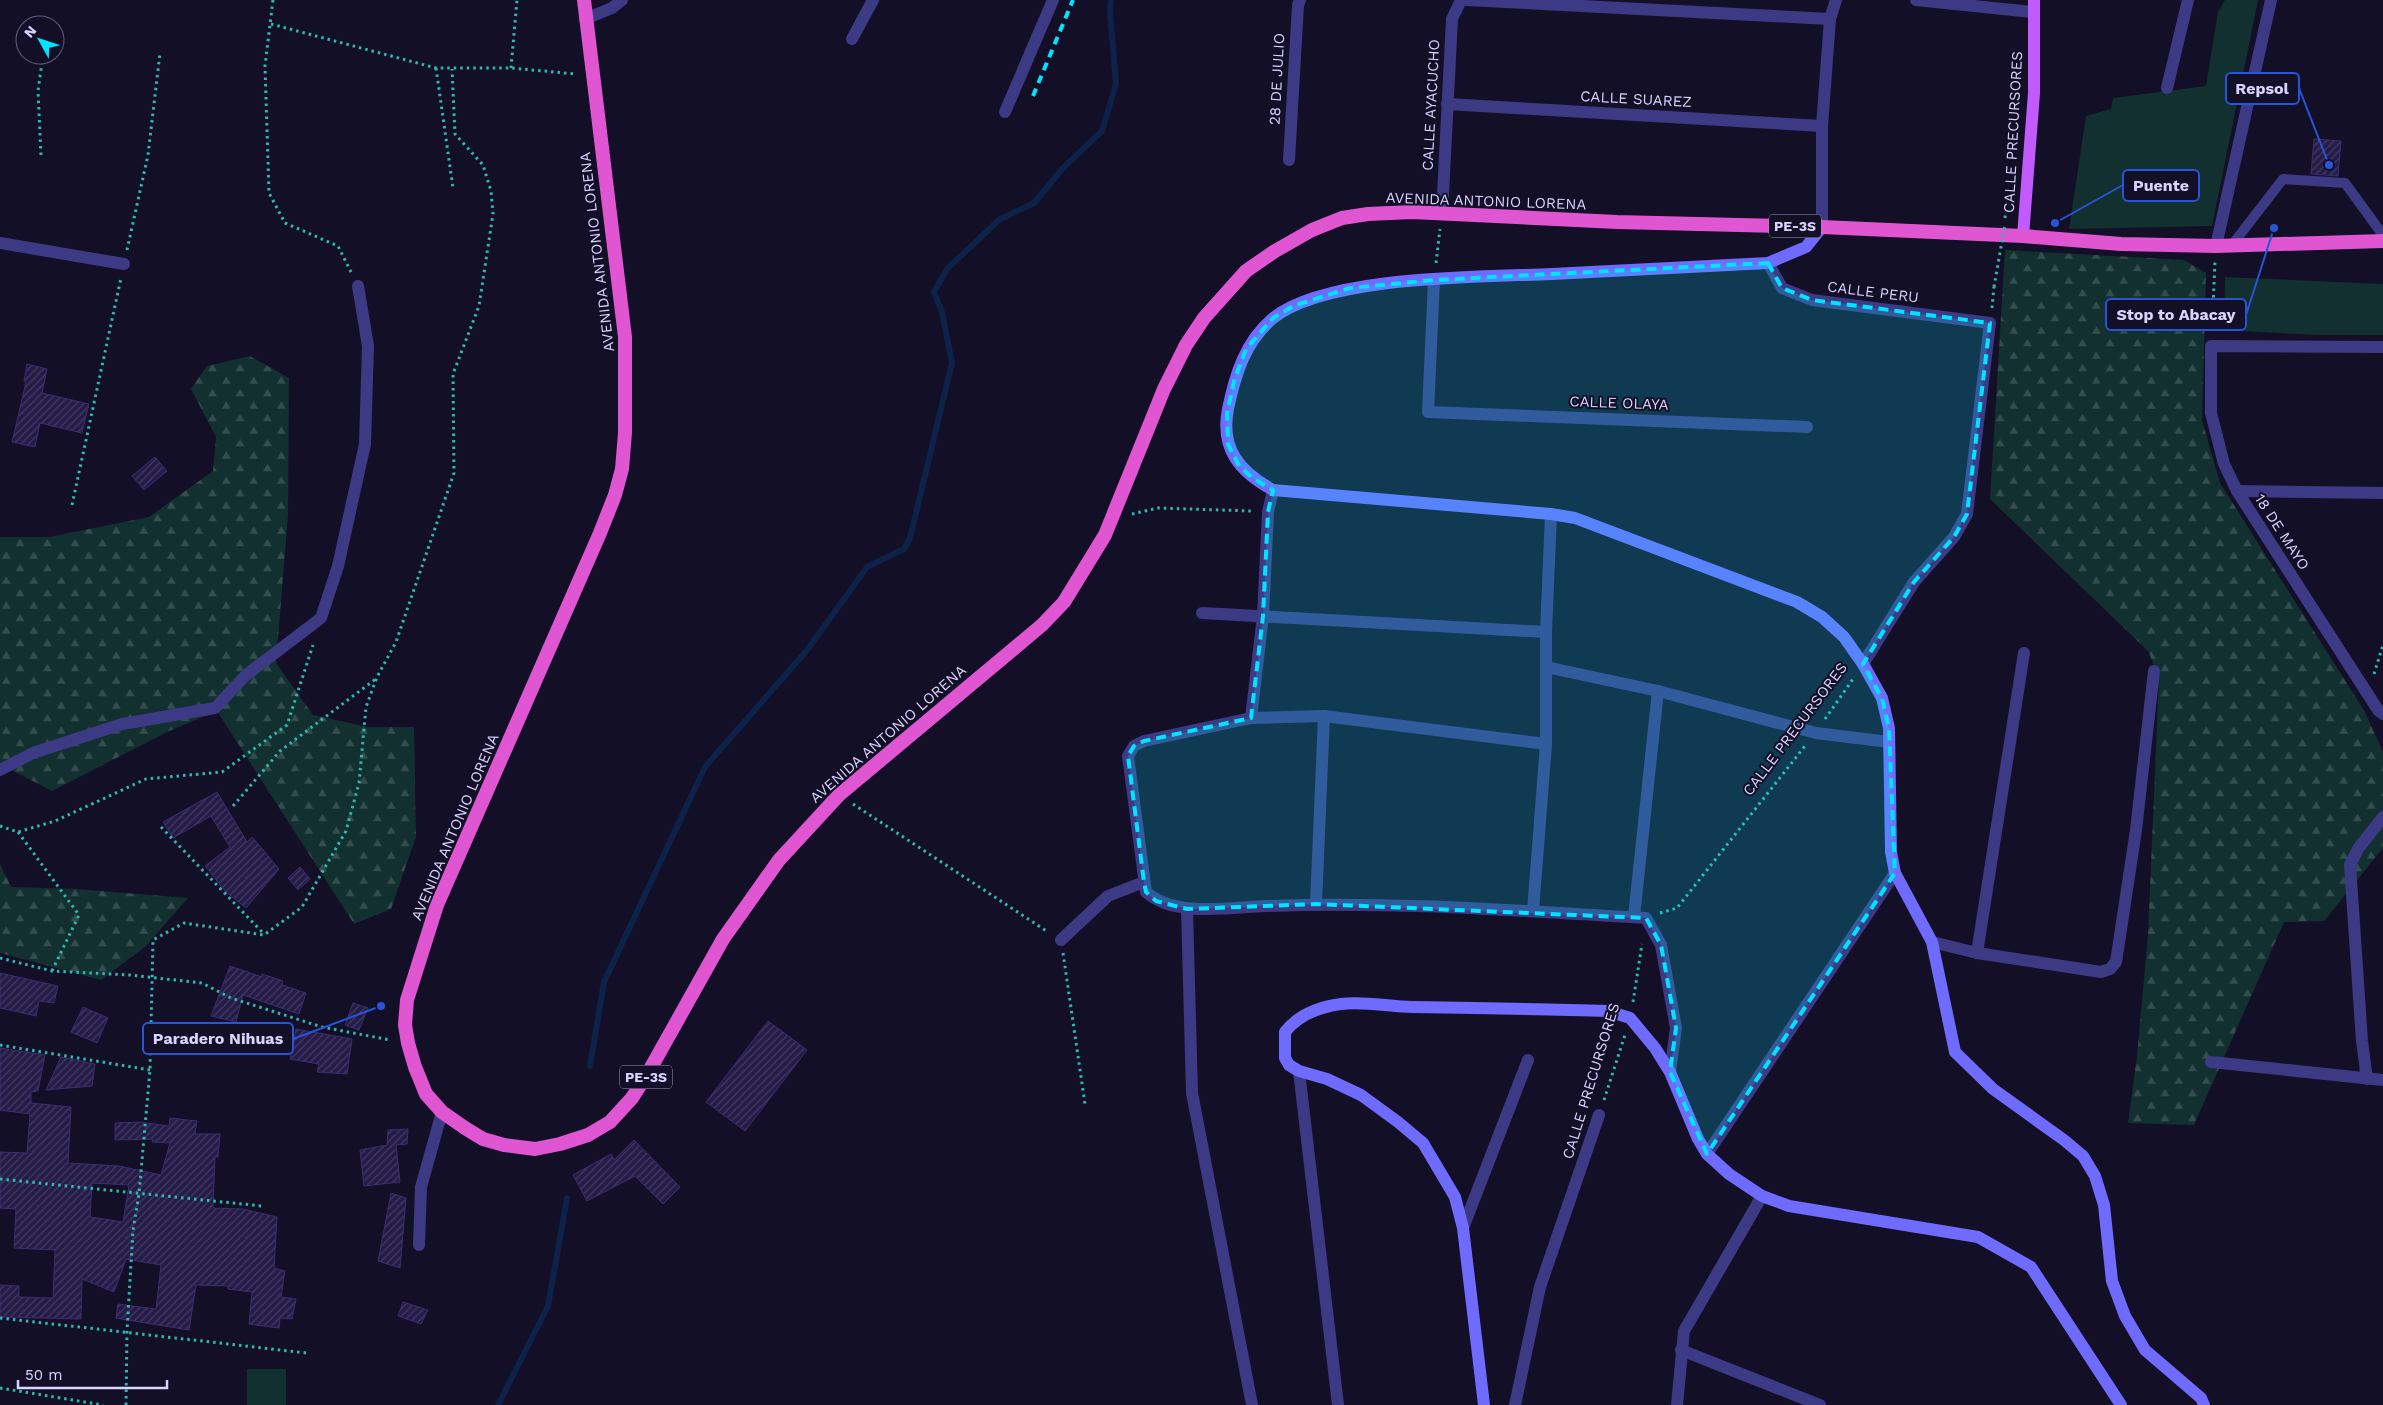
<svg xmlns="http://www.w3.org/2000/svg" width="2383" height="1405" font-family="'Work Sans',sans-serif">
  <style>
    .green { fill: #12302f }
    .forest { fill: url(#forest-firs) }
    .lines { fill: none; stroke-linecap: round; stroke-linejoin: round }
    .stream { stroke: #0c2248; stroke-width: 6 }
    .building { fill: url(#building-hatch); stroke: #3b2d73; fill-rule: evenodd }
    .path { stroke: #2fb8b0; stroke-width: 3; stroke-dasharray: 2.5 4; stroke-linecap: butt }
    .service { stroke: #3d3a85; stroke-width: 10 }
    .minor { stroke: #3d3a85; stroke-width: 12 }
    .tertiary { stroke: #3d3a85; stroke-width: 12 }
    .secondary { stroke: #6f6bff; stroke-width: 12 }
    .primary { stroke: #c25bff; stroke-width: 12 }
    .trunk { stroke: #e055d1; stroke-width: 14 }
    .rail { stroke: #00e5ff; stroke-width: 4; stroke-dasharray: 8 6; stroke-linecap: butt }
    .path-bridge { stroke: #2fb8b0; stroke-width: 3; stroke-dasharray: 2.5 4; stroke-linecap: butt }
    .marked { fill: #00e5ff; fill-opacity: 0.2; stroke: #00e5ff; stroke-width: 4; stroke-dasharray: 10 6; stroke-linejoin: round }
    .labels { text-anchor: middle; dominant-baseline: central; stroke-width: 4; stroke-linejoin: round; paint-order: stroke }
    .shield { fill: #130f26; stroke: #9e99be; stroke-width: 1 }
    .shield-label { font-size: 14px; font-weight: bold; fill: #d9d4ff }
    .street-label { font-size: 15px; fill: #d9d4ff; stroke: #130f26 }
    .leader { fill: none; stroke: #2655da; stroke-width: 2 }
    .callout-dot { fill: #2655da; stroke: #130f26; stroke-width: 2 }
    .callout { fill: #130f26; stroke: #2655da; stroke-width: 2 }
    .callout-label { font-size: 16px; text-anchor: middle; font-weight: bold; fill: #d9d4ff }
  </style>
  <defs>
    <pattern id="forest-firs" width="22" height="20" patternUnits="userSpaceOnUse" patternTransform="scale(1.25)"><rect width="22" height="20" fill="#12302f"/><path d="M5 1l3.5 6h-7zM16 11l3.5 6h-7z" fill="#344d4e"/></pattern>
    <pattern id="building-hatch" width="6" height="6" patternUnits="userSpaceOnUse" patternTransform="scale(1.25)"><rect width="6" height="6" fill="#241b47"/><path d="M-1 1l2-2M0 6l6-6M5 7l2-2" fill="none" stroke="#433b63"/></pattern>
  </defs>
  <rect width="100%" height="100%" fill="#130f26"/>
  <g class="green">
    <polygon points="2225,0 2258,0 2212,226 2069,229 2086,116 2111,109 2113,98 2206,86 2218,12"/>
    <polygon points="2225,277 2383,284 2383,335 2315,335 2224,330"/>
    <rect x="247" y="1369" width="39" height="36"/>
  </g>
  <g class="forest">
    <polygon points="2005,250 2184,260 2206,273 2202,420 2220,483 2365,712 2383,752 2383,848 2324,921 2284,922 2194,1125 2128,1123 2137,1056 2148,935 2159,678 2148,651 1990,499"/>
    <polygon points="250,356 289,378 288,515 276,663 313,715 368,727 414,727 416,837 391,909 354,924 217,711 167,732 52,791 0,764 0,537 49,537 149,517 213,471 216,437 191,389 207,366"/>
    <polygon points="0,864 11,887 76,889 188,898 145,947 101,980 0,953"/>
  </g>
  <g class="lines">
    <g class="stream">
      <polyline points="590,1066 604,982 705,767 808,649 867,567 904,549 910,538 952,363 942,312 934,292 947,269 1000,219 1034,203 1063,168 1102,131 1116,84 1110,12 1111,0"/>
      <polyline points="498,1405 548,1306 567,1198"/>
    </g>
  </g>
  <g class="building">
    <polygon points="2314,139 2341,141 2338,176 2311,174"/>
    <polygon points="27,364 47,369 42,393 89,404 82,433 40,423 35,447 12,442 26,382 24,381"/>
    <polygon points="155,457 167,471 144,490 132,476"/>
    <polygon points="217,792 247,842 252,837 279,869 246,908 225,891 205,866 230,847 211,816 173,838 163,822"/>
    <polygon points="300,867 310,879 298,890 288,878"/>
    <polygon points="230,966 262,977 262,974 283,981 282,985 306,993 299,1014 243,995 236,1022 211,1016"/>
    <polygon points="0,973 58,986 54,1003 39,1001 36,1016 0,1008"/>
    <polygon points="353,1003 368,1008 359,1030 345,1025"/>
    <polygon points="83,1007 108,1018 97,1043 71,1032"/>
    <polygon points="768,1021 807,1050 745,1131 706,1102"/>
    <polygon points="296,1029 352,1039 347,1074 317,1072 319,1064 290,1059"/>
    <path d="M0,1048L45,1055L38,1091L31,1092V1103L71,1107L68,1163L119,1166L161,1175L170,1143L152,1142L153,1139L115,1140V1123L140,1122L169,1126L170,1118L197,1121L195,1134H220L218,1157H215L213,1208L243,1209L277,1217L274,1268L285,1271L281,1297L296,1299L292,1319L280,1318L279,1328L249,1324L252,1292L228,1289V1286L196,1285L189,1330L116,1318L118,1304L156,1309L161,1265L126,1259L114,1292L82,1279L81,1319L0,1317V1285L19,1286V1297L53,1298L55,1250L14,1248L16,1209L0,1208V1152L27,1153L30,1114L0,1110ZM92,1183L129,1185L123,1222L90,1217Z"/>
    <polygon points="61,1057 95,1064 92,1086 46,1090"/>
    <polygon points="408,1129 407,1144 396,1145 400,1182 364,1186 360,1150 387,1145 388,1130"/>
    <polygon points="634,1140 680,1187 663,1204 635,1176 587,1201 573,1175 611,1154 614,1160"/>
    <polygon points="391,1193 406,1198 400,1268 378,1261"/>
    <polygon points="403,1302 428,1310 421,1324 398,1316"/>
  </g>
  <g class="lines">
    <g class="path">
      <polyline points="273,0 265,66 269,193 285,223 338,246 351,272"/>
      <polyline points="271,24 436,68 511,68 576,74"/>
      <polyline points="436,68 453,188"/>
      <polyline points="511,68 517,0"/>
      <polyline points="41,155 38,91 43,55"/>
      <polyline points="2005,218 2008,192"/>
      <polyline points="127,250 148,155 160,53"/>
      <polyline points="1436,263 1440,229"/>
      <polyline points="1992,308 1994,287"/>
      <polyline points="2212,330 2215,261"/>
      <polyline points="72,505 121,278"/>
      <polyline points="1132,514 1158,508 1252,511"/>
      <polyline points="2374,674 2383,645"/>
      <polyline points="1825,719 1853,679"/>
      <polyline points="853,804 1048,932"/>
      <polyline points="233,806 280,751 377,678"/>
      <polyline points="0,826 18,832 55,821 146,779 222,772 287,725 313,645"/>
      <polyline points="161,827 264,934"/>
      <polyline points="18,832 79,915 52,971"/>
      <polyline points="1660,913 1677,908 1805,746"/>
      <polyline points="1063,953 1085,1104"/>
      <polyline points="0,958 52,971 130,975 202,983 231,998 322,1027 390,1040"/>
      <polyline points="1633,1002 1642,944"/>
      <polyline points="0,1045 150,1070"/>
      <polyline points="1604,1100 1625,1035"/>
      <polyline points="0,1179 262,1206"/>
      <polyline points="0,1318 307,1353"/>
      <polyline points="0,1388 103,1405"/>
      <polyline points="126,1405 127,1331 133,1230 139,1194 150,1070 153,940 184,923 264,935 302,907 346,831 359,783 366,707 377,677 396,642 454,473 453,374 479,306 493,214 491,191 483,165 455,134 452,69"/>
    </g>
    <polyline class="service" points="2232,245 2283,179 2345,183 2383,235"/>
    <g class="minor">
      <polyline points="1467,0 1830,19"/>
      <polyline points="1916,0 2032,12"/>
      <polyline points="852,39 873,0"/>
      <polyline points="2167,88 2188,0"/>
      <polyline points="1447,104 1822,126"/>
      <polyline points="1005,112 1053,0"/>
      <polyline points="1289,160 1298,5 1300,0"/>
      <polyline points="1442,214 1452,19 1461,0"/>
      <polyline points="1822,227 1822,126 1830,19 1836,0"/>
      <polyline points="0,243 124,264"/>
      <polyline points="2216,246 2271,0"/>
      <polyline points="1768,263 1782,288 1812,300 1990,323 1967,514 1954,537 1914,582 1863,664"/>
      <polyline points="1434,280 1428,412 1807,427"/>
      <polyline points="2383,347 2211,346 2211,413 2224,464 2237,491 2378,710 2383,714"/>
      <polyline points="2237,491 2383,493"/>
      <polyline points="1202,613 1546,632"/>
      <polyline points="1546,667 1658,691 1816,733 1889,742"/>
      <polyline points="1251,718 1263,616 1268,512 1273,490"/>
      <path d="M1546,744L1324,716L1251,718L1144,741L1134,746L1128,756L1146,892C1175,918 1231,907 1267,906C1393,901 1520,911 1646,918L1661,945L1676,1028L1670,1072"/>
      <polyline points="0,770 33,753 122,724 215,708 246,675 321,618 338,566 365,444 368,346 358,286"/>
      <polyline points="1316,904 1324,716"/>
      <polyline points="1187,909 1192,1093 1252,1405"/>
      <polyline points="1533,911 1546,744 1546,632 1551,514"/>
      <polyline points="1634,917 1658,691"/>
      <polyline points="1061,940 1108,896 1144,882"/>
      <polyline points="1932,942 1977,953 2101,972 2110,969 2116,962 2136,830 2154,671"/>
      <polyline points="1977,953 2024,653"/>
      <polyline points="2211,1062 2383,1080"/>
      <polyline points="1299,1071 1338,1405"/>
      <polyline points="2367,1079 2362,1041 2350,865 2358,849 2383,817"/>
      <polyline points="1707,1154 1895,873"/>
      <polyline points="1463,1228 1528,1060"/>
      <polyline points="419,1245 421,1187 442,1112"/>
      <polyline points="1681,1350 1820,1405"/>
      <polyline points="1515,1405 1540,1287 1599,1115"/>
      <polyline points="1677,1405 1684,1331 1762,1196"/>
    </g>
    <polyline class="tertiary" points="585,19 612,8 622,0"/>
    <g class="secondary">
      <path d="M1822,227L1806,247L1768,263C1696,267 1624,270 1552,274C1483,277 1325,275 1272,319C1245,342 1235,375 1228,409C1220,449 1240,472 1273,490L1551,514L1575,518L1797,602L1822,617L1844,637L1863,664L1882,698L1889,728L1891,852L1895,873L1932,942L1955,1052L1993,1089L2064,1140L2083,1156L2095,1176L2104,1205L2112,1281L2125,1316L2145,1350L2201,1398L2204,1405"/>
      <path d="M1484,1405L1463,1228L1455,1197L1423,1143L1398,1122L1361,1095L1327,1079L1299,1071L1289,1065L1285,1058V1032C1299,1014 1319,1007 1341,1004C1366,1001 1389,1007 1413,1007C1478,1008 1543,1009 1608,1011L1630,1018L1655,1048L1670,1072L1698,1139L1707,1154L1729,1174L1762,1196L1789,1206L1978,1237L2031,1267L2121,1405"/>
    </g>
    <polyline class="primary" points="2023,236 2034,93 2034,0"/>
    <polyline class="trunk" points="584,0 625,337 625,433 622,469 615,495 600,533 437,905 407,1000 405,1025 408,1043 415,1067 426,1094 442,1112 465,1128 483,1139 504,1145 535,1149 560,1144 588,1135 610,1122 632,1098 648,1073 723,939 779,860 839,795 1042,625 1064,602 1105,535 1164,389 1186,345 1204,318 1246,271 1275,251 1312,230 1342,218 1368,214 1412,212 1617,222 1822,227 2023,236 2121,244 2216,246 2383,241"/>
    <polyline class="rail" points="1033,96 1073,0"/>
    <polyline class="path-bridge" points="1994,287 2005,224"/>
  </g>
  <path class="marked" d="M1768,263L1782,288L1812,300L1990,323L1967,514L1954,537L1914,582L1863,664L1882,698L1889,728L1895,873L1707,1154L1670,1072L1676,1028L1661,945L1646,918L1316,904L1187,909L1156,901L1146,892L1144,882L1128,756L1134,746L1144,741L1251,718L1263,616L1268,512L1273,490L1252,478L1238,464L1228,444L1227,413L1234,381L1246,349L1273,318L1293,306L1350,288L1434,280Z"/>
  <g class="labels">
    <g class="shield">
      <rect x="1769" y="214.5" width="52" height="23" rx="4"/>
      <rect x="620" y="1065.5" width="52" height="23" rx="4"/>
    </g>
    <g class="shield-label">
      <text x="1795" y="226">PE-3S</text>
      <text x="646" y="1077">PE-3S</text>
    </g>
    <g class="street-label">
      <text transform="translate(1277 79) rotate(-87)">28 DE JULIO</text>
      <text transform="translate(1636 99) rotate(3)">CALLE SUAREZ</text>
      <text transform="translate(1431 105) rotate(-87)">CALLE AYACUCHO</text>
      <text transform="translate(2013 132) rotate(-87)">CALLE PRECURSORES</text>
      <text transform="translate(1486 201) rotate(2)">AVENIDA ANTONIO LORENA</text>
      <text transform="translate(597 252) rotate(-97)">AVENIDA ANTONIO LORENA</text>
      <text transform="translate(1873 292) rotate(7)">CALLE PERU</text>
      <text transform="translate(1619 403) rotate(2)">CALLE OLAYA</text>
      <text transform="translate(2282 532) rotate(57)">18 DE MAYO</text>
      <text transform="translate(1795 729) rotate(-53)">CALLE PRECURSORES</text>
      <text transform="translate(888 734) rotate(-41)">AVENIDA ANTONIO LORENA</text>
      <text transform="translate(455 827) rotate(-67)">AVENIDA ANTONIO LORENA</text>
      <text transform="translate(1591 1081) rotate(-73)">CALLE PRECURSORES</text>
    </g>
  </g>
  <path class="leader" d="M2329 165L2299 88M2055 223L2123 185M2274 228L2246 315M381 1006L293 1039"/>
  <g class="callout-dot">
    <circle cx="2329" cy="165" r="5"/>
    <circle cx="2055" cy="223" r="5"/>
    <circle cx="2274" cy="228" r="5"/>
    <circle cx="381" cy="1006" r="5"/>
  </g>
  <g class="callout">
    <rect x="2226" y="73" width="73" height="31" rx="5"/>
    <rect x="2123" y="170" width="76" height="31" rx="5"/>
    <rect x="2106" y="299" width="140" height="31" rx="5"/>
    <rect x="143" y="1023" width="150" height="31" rx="5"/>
  </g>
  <g class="callout-label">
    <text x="2262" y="94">Repsol</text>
    <text x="2161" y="191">Puente</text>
    <text x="2176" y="320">Stop to Abacay</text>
    <text x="218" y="1044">Paradero Nihuas</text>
  </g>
  <g transform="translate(40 40) rotate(310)"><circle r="24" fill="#130f26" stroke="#625e7d"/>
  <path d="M0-4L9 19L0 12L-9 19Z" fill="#00e5ff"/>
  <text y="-8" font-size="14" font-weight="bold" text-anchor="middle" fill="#d9d4ff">N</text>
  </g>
  <path d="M18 1380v8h149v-8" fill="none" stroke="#d9d4ff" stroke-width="2.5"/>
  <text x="25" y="1380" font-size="15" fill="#d9d4ff" stroke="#130f26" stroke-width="4" paint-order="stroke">50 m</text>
</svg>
